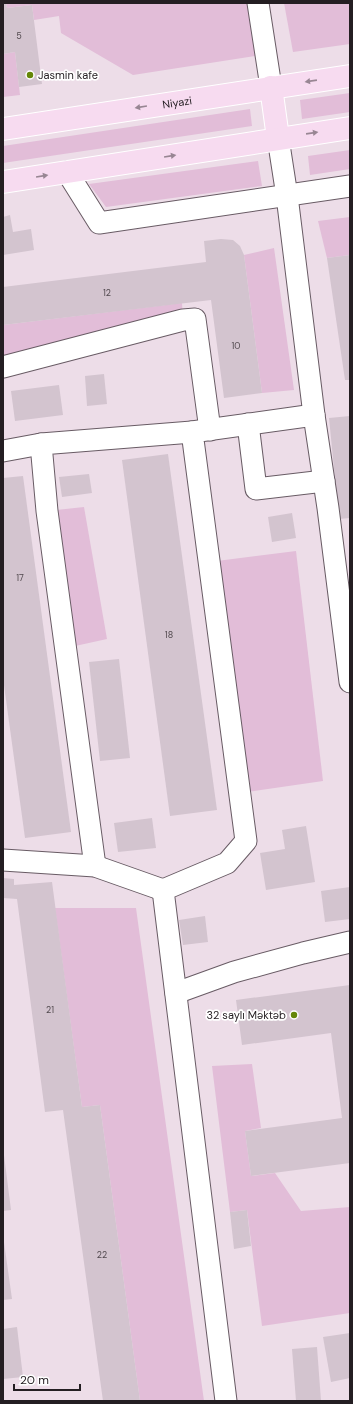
<svg xmlns="http://www.w3.org/2000/svg" width="353" height="1404" font-family="'DM Sans',sans-serif">
  <style>
    .green { fill: #e2bdd8 }
    .building { fill: #d3c4cf }
    .lines { fill: none; stroke-linecap: round; stroke-linejoin: round }
    .minor-casing { stroke: #685b64; stroke-width: 23 }
    .major-casing { stroke: #fff; stroke-width: 24 }
    .minor { stroke: #fff; stroke-width: 21 }
    .major { stroke: #f7dbf0; stroke-width: 22 }
    .oneway { fill: #988693 }
    .poi-dot { fill: #648707; stroke: #fff; stroke-width: 1.5 }
    .labels { text-anchor: middle; dominant-baseline: central; stroke-width: 3.5; stroke-linejoin: round; paint-order: stroke }
    .number-label { font-size: 9px; fill: #50484d }
    .poi-label { font-size: 11px; fill: #241e22; stroke: #fff; text-anchor: start }
    .street-label { font-size: 11px; fill: #241e22; stroke: #fff }
  </style>
  <rect width="100%" height="100%" fill="#eddde8"/>
  <g class="green">
    <polygon points="6,3 247,3 255,56 133,75 61,33 59,16 34,20 32,5 7,8"/>
    <polygon points="284,3 350,3 350,44 293,52"/>
    <polygon points="15,52 20,95 3,97 3,54"/>
    <polygon points="350,93 350,112 302,119 300,100"/>
    <polygon points="250,109 252,126 3,163 3,146"/>
    <polygon points="350,150 350,169 310,175 308,156"/>
    <polygon points="258,161 262,186 106,207 89,184"/>
    <polygon points="350,217 350,255 327,258 318,221"/>
    <polygon points="274,248 294,390 262,393 244,255"/>
    <polygon points="182,303 183,320 3,367 3,325"/>
    <polygon points="84,507 107,639 66,648 47,511"/>
    <polygon points="296,551 323,781 240,793 209,562"/>
    <polygon points="55,908 136,908 204,1401 140,1401 100,1105 82,1107"/>
    <polygon points="252,1064 261,1128 245,1131 251,1176 275,1173 301,1211 350,1207 350,1313 262,1326 247,1210 230,1212 212,1066"/>
  </g>
  <g class="building">
    <polygon points="3,3 6,3 7,8 32,5 42,84 19,87 15,52 3,54"/>
    <polygon points="10,215 13,232 31,229 34,250 3,255 3,217"/>
    <polygon points="221,239 233,240 240,246 244,255 262,393 224,398 211,300 3,325 3,287 206,262 204,241"/>
    <polygon points="350,255 350,380 345,380 327,258"/>
    <polygon points="104,374 107,404 87,406 85,376"/>
    <polygon points="59,385 63,415 15,421 11,391"/>
    <polygon points="350,416 350,518 339,519 329,418"/>
    <polygon points="168,454 217,810 170,816 122,460"/>
    <polygon points="89,474 92,493 62,497 59,477"/>
    <polygon points="23,476 71,832 25,838 3,678 3,478"/>
    <polygon points="292,513 296,538 272,542 268,517"/>
    <polygon points="119,659 130,758 100,761 89,662"/>
    <polygon points="152,818 156,848 118,852 114,823"/>
    <polygon points="306,826 315,882 266,890 260,853 285,849 282,830"/>
    <polygon points="3,878 14,879 14,885 52,882 82,1107 100,1105 140,1401 103,1401 63,1110 45,1112 17,899 3,898"/>
    <polygon points="350,887 350,919 325,922 321,891"/>
    <polygon points="205,916 208,942 183,945 179,920"/>
    <polygon points="350,985 350,1163 251,1176 245,1131 342,1118 331,1033 242,1045 236,1000"/>
    <polygon points="4,1155 11,1210 3,1211 3,1156"/>
    <polygon points="247,1210 251,1246 234,1249 230,1212"/>
    <polygon points="3,1235 12,1299 3,1300"/>
    <polygon points="17,1327 23,1377 3,1379 3,1329"/>
    <polygon points="350,1333 350,1378 331,1382 323,1337"/>
    <polygon points="317,1347 321,1401 296,1401 292,1349"/>
  </g>
  <g class="lines">
    <g class="minor-casing">
      <g id="minor">
        <polyline points="258,3 271,87"/>
        <polyline points="278,138 287,196 314,415 328,508 350,682"/>
        <polyline points="67,172 99,223 350,186"/>
        <polyline points="3,367 183,320 195,319 210,430"/>
        <polyline points="248,424 256,489 324,481"/>
        <polyline points="3,451 41,444"/>
        <polyline points="3,860 95,866 163,890"/>
        <polyline points="95,866 47,511 41,444 192,432"/>
        <polyline points="176,993 234,972 303,953 350,942"/>
        <polyline points="226,1401 163,890 227,863 246,841 192,432 314,415"/>
      </g>
    </g>
    <g class="major-casing">
      <g id="major">
        <polyline points="271,87 278,138"/>
        <path id="s1" d="M3,129L350,76"/>
        <polyline points="3,182 350,128"/>
      </g>
    </g>
    <use href="#minor" class="minor"/>
    <use href="#major" class="major"/>
  </g>
  <defs><path id="oneway-solid" d="M-6-.8H1V-3.2L6.5 0L1 3.2V.8H-6Z"/></defs>
  <g class="oneway">
    <use href="#oneway-solid" transform="translate(311 81) rotate(172)"/>
    <use href="#oneway-solid" transform="translate(141 107) rotate(171)"/>
    <use href="#oneway-solid" transform="translate(312 133) rotate(-8)"/>
    <use href="#oneway-solid" transform="translate(170 156) rotate(-9)"/>
    <use href="#oneway-solid" transform="translate(42 176) rotate(-9)"/>
  </g>
  <g class="poi-dot">
    <circle cx="30" cy="75" r="4"/>
    <circle cx="294" cy="1015" r="4"/>
  </g>
  <g class="labels">
    <g class="number-label">
      <text x="19" y="36">5</text>
      <text x="107" y="293">12</text>
      <text x="236" y="346">10</text>
      <text x="20" y="578">17</text>
      <text x="169" y="635">18</text>
      <text x="50" y="1010">21</text>
      <text x="102" y="1255">22</text>
    </g>
    <g class="poi-label">
      <text x="38" y="75">Jasmin kafe</text>
      <text x="286" y="1015" text-anchor="end">32 saylı Məktəb</text>
    </g>
    <g class="street-label">
      <text stroke="none"><textPath href="#s1" startOffset="176">Niyazi</textPath></text>
    </g>
  </g>
  <rect width="353" height="1404" fill="none" stroke="#241e22" stroke-width="8"/>
  <path d="M14 1384v6h66v-6" fill="none" stroke="#241e22" stroke-width="2"/>
  <text x="20" y="1384" font-size="12" fill="#241e22" stroke="#ffffff" stroke-width="3" paint-order="stroke">20 m</text>
</svg>
